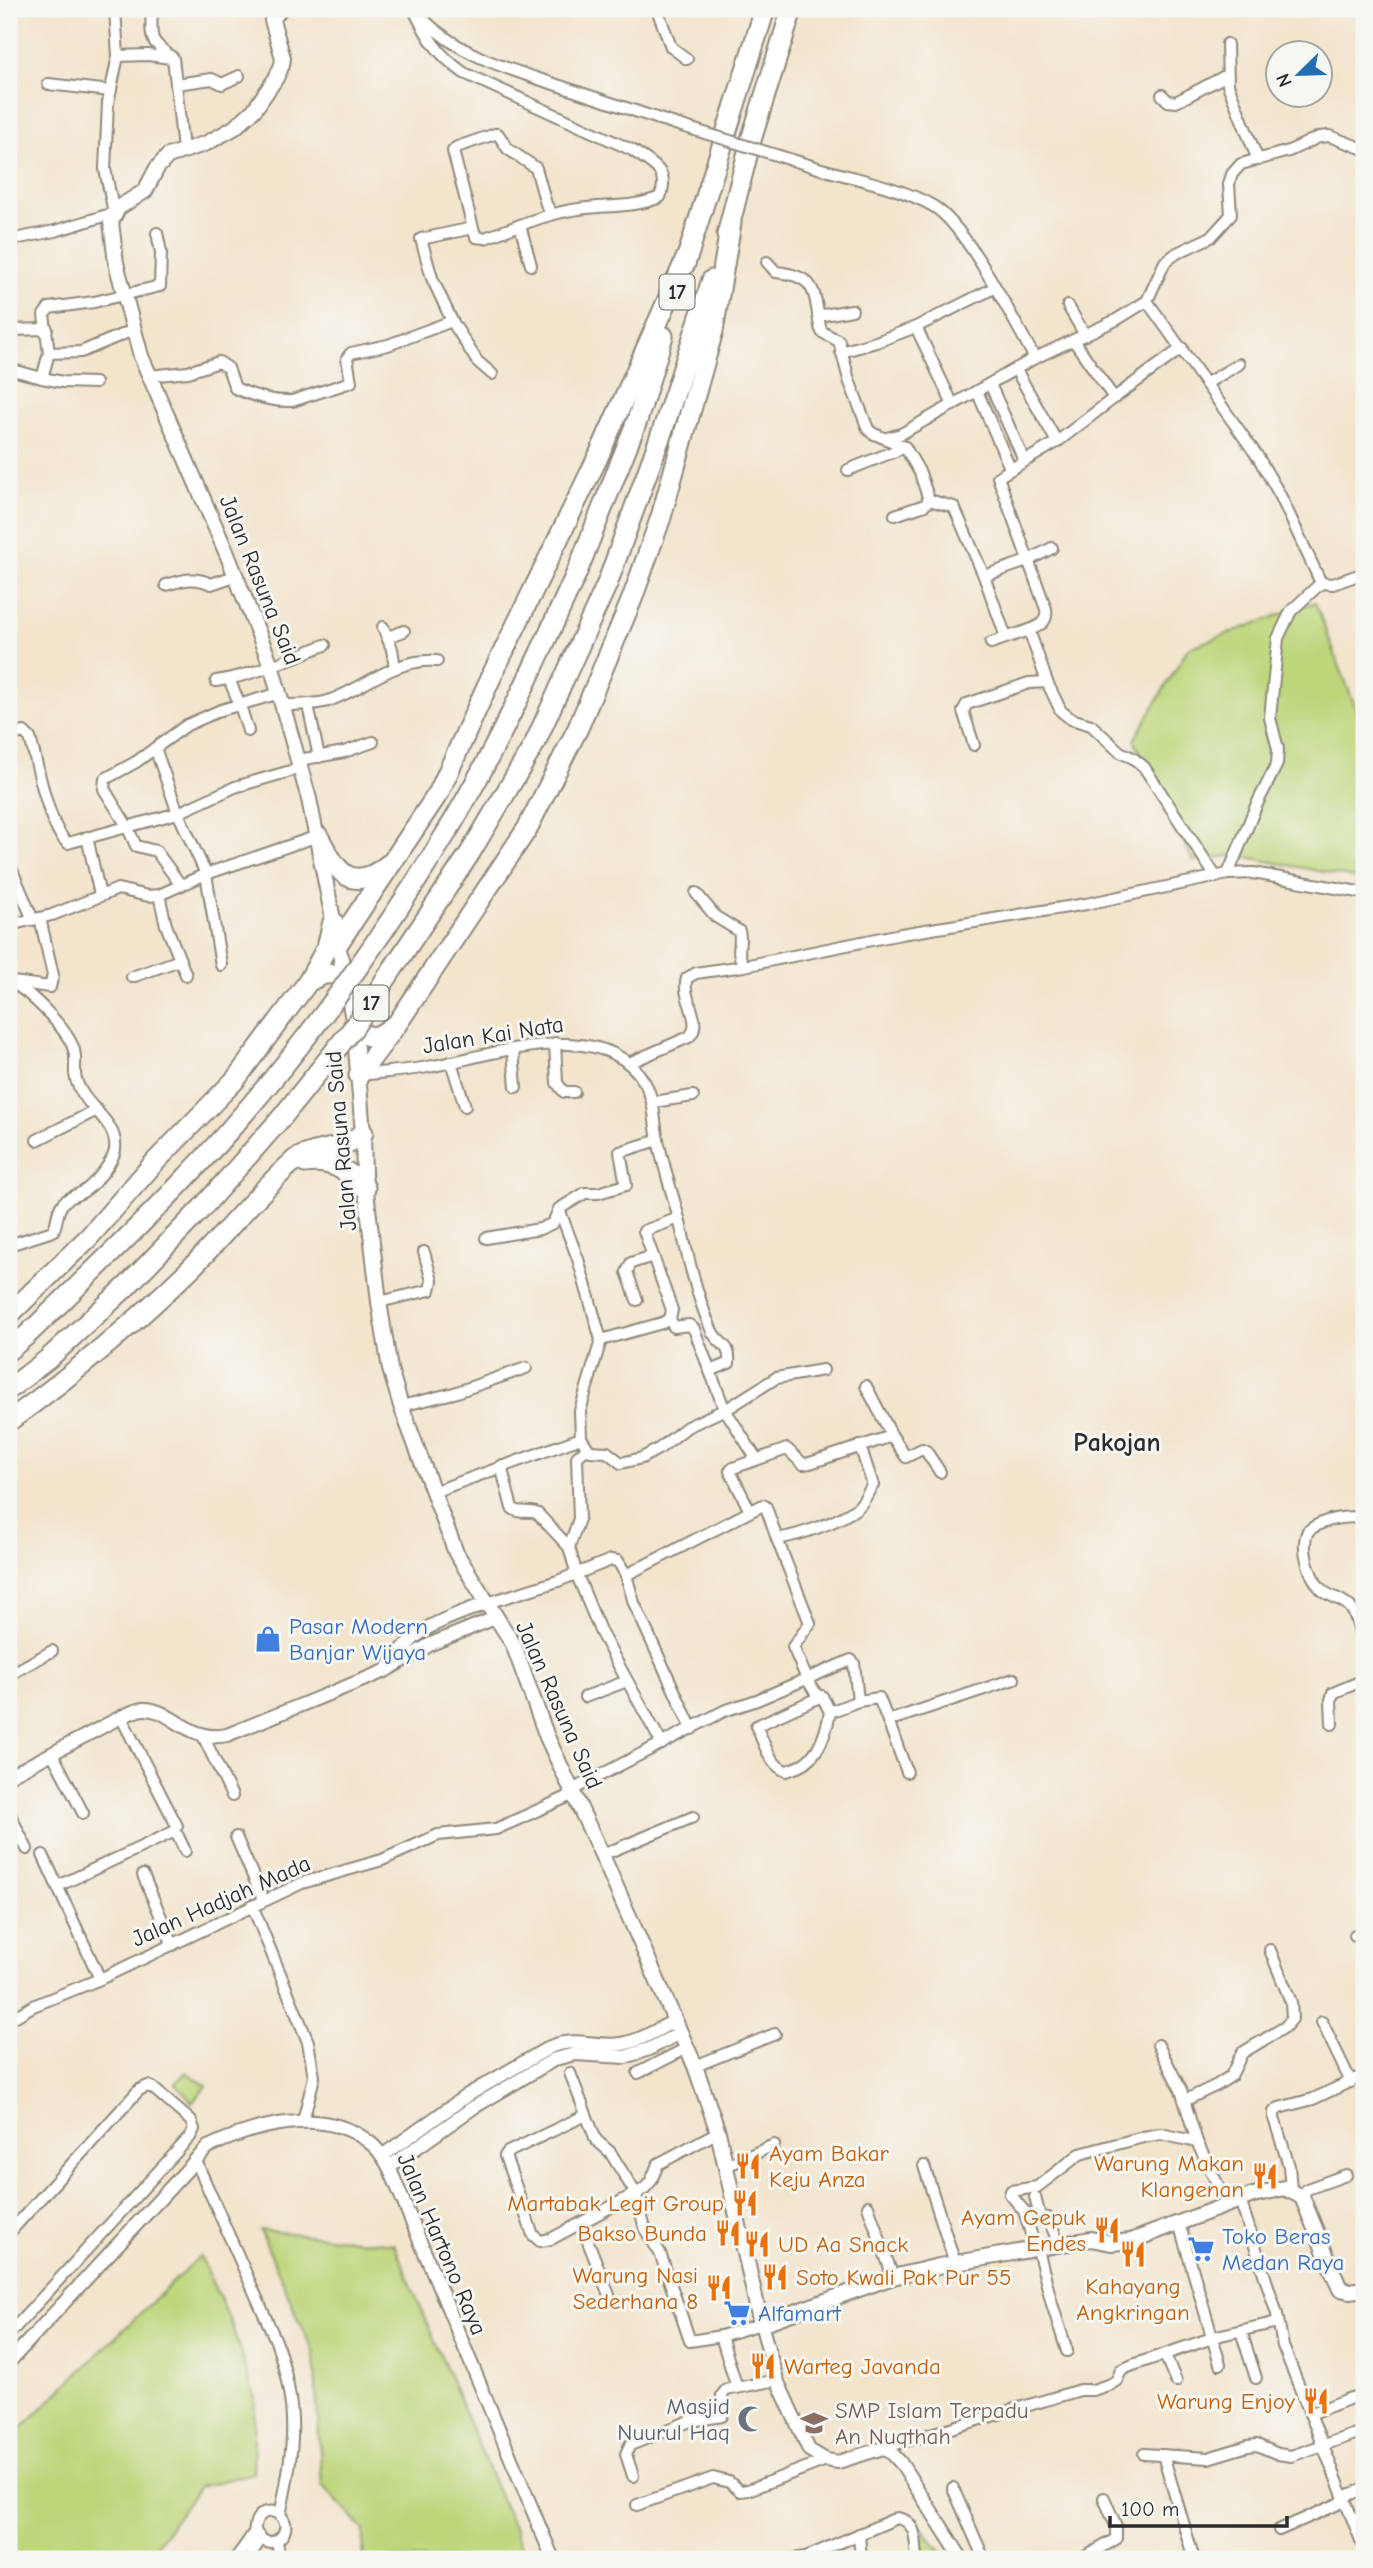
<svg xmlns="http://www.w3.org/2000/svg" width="1373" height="2568" font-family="'Comic Neue',sans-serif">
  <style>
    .green { fill: #bdd67a; stroke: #748052; stroke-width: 2 }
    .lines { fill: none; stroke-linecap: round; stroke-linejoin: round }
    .minor-casing { stroke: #8f887c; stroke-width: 14 }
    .tertiary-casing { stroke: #8f887c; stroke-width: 16 }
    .secondary-casing { stroke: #8f887c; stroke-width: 18 }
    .motorway-casing { stroke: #8f887c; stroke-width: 23 }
    .minor { stroke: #fff; stroke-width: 10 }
    .tertiary { stroke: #fff; stroke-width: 12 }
    .secondary { stroke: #fff; stroke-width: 14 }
    .motorway { stroke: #fff; stroke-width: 19 }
    .minor-bridge-casing { stroke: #8f887c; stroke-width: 14; stroke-linecap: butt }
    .motorway-bridge-casing { stroke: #8f887c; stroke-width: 23; stroke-linecap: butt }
    .minor-bridge { stroke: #fff; stroke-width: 10 }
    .motorway-bridge { stroke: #fff; stroke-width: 19 }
    .labels { text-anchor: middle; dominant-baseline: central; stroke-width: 6; stroke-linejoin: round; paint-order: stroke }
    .shield { fill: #f6f6f2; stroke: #686867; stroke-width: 2 }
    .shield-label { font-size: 21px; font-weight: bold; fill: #2b2b2b }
    .street-label { font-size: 23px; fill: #2b2b2b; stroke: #f6f6f2 }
    .shop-label { font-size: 23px; fill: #366cbe; stroke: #f6f6f2; text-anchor: start }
    .food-label { font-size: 23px; fill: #c56008; stroke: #f6f6f2; text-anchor: end }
    .worship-label { font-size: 23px; fill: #5b616d; stroke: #f6f6f2; text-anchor: end }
    .education-label { font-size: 23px; fill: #785e54; stroke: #f6f6f2; text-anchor: start }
    .quarter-label { font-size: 26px; font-weight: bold; fill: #2b2b2b; stroke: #f6f6f2 }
  </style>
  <rect width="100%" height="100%" fill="#f6f6f2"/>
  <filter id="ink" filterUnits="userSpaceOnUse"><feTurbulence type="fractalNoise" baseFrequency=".0143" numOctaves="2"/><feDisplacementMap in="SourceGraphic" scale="14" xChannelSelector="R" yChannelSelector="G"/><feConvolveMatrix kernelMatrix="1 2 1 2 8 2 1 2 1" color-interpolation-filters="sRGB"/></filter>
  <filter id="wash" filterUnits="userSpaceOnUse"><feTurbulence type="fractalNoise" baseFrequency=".00686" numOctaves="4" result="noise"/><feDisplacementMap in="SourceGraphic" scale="28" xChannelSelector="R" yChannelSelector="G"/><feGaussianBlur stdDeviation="1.57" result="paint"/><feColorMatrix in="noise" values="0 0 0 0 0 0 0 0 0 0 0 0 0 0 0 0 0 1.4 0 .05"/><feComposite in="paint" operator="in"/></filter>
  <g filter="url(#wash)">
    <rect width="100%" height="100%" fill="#f3e4cc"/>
    <g class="green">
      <polygon points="1315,602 1364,730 1364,880 1237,855 1193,861 1134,740 1188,648"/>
      <polygon points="186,2072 207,2086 192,2103 176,2083"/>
      <polygon points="260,2230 394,2244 526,2559 363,2559 364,2530 322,2485 314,2354"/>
      <polygon points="200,2256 231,2323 255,2399 253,2473 199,2487 146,2559 9,2559 9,2440"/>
      <polygon points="922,2528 947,2559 924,2559"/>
    </g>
  </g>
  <g filter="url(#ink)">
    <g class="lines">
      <g class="minor-casing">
        <g id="minor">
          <path d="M152,9C151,39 148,40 173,58L176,84L212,79L222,84L239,76"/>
          <polyline points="657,9 671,47 687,59"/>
          <path d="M423,19C458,54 505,68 551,83C587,95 623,107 659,119"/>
          <polyline points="1227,44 1228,85 1258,160"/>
          <polyline points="118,56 148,55 171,58"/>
          <polyline points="48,84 111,91"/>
          <polyline points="176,84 183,150"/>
          <polyline points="1162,95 1168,101 1176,102 1227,75"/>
          <path d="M815,167C854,179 898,186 933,206C967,226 1014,322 1035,358"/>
          <polyline points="520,225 531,265"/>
          <polyline points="473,228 453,151 457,147 495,134 498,134 508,149 536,168 546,204 552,214"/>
          <polyline points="9,240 55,231 114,213 105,169 108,103 118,56 115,9"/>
          <path d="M767,262L776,272C817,276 814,291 820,327L822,332L839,341L849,380L868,429L872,433L905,447L920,473L929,500"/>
          <polyline points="1147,301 1258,457 1280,495 1321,583"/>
          <polyline points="1068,306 1085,335"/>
          <polyline points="818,316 852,310"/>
          <polyline points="452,321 477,361 492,374"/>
          <polyline points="916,327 953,405"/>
          <polyline points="9,330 47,329"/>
          <polyline points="1074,341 1114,398 1182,348"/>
          <polyline points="841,352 876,342 916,327 994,288"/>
          <polyline points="49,353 81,352 133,330"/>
          <polyline points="9,369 42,378 49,353 44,315 49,308 94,302 160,286 161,252 157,233"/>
          <polyline points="1016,370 1057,442"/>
          <path d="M149,376L188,372L219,362L228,368L235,388C253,396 273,402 292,401L351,382L347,358L351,353L388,345L452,321L432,278L421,239L473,228L476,237L485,238C516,227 547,213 579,209C607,205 635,208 660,197C671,170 651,164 632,150L464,73C437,54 428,38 414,10"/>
          <polyline points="42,378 63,382 95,383"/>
          <polyline points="1207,383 1239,364"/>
          <polyline points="990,384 1024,460"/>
          <polyline points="977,391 1010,468"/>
          <path d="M1114,398L1057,442L998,477L1046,609C1048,622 1040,626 1029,630L1047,682L1061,711L1071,719L1091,725L1120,752L1133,758L1144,767L1216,877"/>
          <polyline points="887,438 901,434 1035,358 1116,320 1147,301 1165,262 1177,253 1211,237 1231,215 1229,184 1232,174 1241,164 1289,151 1319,137 1329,136 1364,149"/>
          <polyline points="848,470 905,447"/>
          <polyline points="895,515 925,505 929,500 954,507 984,576 1027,561 1052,548"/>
          <polyline points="984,576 1006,637"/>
          <path d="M166,585C183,580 194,576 211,584L235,576"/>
          <polyline points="383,627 392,649 395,668"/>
          <polyline points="388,637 404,631"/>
          <polyline points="991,643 1029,630"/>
          <polyline points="229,679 240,705 248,731"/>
          <path d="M216,681C253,676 290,658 325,645"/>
          <path d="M284,705C298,705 314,705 328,701C366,688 393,658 437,661"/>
          <polyline points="308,705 319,757"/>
          <path d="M9,736L24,732L30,738C37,761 49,831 68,843L178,813L235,787L301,768"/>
          <polyline points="974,745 963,711 967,704 1029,683 1047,682"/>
          <polyline points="155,748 178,813 206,874 221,965"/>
          <polyline points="299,760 344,752 373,742"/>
          <polyline points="87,837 100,895"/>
          <polyline points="9,863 33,920"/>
          <polyline points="1228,874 1256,806 1277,764 1278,749 1270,718 1278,638 1291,611 1321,583 1333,584 1364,573"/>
          <polyline points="180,884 156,851 136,846 127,826 104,789 105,779 136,762 187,725 221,710 280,693"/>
          <path d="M696,893L716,917L739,931C743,945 734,948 744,966"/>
          <polyline points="159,895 166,925 186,975"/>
          <polyline points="9,925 52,915 118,889 148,896 159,895 206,874 318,836"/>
          <polyline points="132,977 180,960"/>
          <path d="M9,981C27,989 68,1029 74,1050C78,1067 70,1071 81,1091C92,1111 118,1124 115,1150C113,1162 97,1181 87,1189C80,1195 70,1196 64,1202C56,1210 58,1223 53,1231L9,1245"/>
          <polyline points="13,982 50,987 53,975 40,918"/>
          <polyline points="555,1043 557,1083 564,1092 574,1092"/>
          <polyline points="513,1051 516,1087"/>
          <polyline points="451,1062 465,1106"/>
          <path d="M629,1063L689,1037C705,1022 680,997 687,978L696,973L744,966L901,934L1086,904L1228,874L1253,873L1364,893"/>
          <path d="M359,1075C384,1072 409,1071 433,1066C494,1055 606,1014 645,1083C655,1101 654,1121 658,1140C664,1169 674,1198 681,1227C689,1262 697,1296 711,1329C717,1345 731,1342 729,1363L710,1371"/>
          <polyline points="653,1102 693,1096"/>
          <polyline points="37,1140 97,1110"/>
          <polyline points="559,1209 578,1259 601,1340 580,1411 581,1438 590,1451 607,1452 621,1463 642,1458 660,1448 687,1427 730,1407 776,1378 823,1370"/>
          <polyline points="486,1238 540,1229 553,1223 559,1209 585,1193 598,1193 626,1185 620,1152 658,1140"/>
          <polyline points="653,1256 672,1310 670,1319 674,1327 689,1325 694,1329 724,1408 756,1458"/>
          <polyline points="637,1300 627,1272 631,1263 653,1256 644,1231 679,1218"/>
          <polyline points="379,1302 430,1290 432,1281 424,1252"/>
          <polyline points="601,1340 662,1323 670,1319"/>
          <polyline points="866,1386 892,1436 906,1457 922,1449 926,1451 940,1472"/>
          <polyline points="401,1406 454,1393 526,1368"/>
          <path d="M501,1466L512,1508C520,1515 530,1509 538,1514L569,1547L577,1575L601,1633L662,1744"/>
          <polyline points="433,1492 581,1438"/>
          <polyline points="750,1511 730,1471 733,1468 787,1449 803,1464 810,1463 892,1436"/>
          <polyline points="569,1547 579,1519 577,1457 587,1448"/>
          <polyline points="626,1575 763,1505 766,1507 777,1539"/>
          <polyline points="487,1603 558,1581 611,1560 618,1561 626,1575 634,1603 692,1729"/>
          <path d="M1364,1650C1360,1636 1359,1618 1350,1607C1342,1598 1328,1597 1321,1589C1309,1576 1300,1547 1308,1531C1324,1519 1345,1516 1364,1518"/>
          <polyline points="9,1675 52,1651"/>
          <polyline points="585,1697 627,1681"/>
          <path d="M818,1697L807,1679L793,1647L810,1623L777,1539C800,1535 839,1522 857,1508C865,1502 867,1492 873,1485L860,1446"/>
          <path d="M830,1712C826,1735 817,1762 792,1769C787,1771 786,1772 782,1769C768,1761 763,1739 756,1726L822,1696L830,1712L858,1701"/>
          <polyline points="121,1717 177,1826"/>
          <polyline points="888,1721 907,1772"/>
          <polyline points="1332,1724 1331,1700 1333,1693 1364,1680"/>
          <polyline points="203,1736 232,1796"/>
          <polyline points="52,1753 83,1813"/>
          <polyline points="572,1790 724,1711 757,1700 851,1660 854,1663 858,1701 879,1698 888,1721 1014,1679"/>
          <polyline points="9,1813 27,1849"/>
          <polyline points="236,1837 263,1899"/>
          <polyline points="43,1855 100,1979"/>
          <polyline points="602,1855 693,1817"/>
          <polyline points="143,1875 173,1945"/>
          <polyline points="58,1886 173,1832 178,1836 185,1851"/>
          <polyline points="252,1905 308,2042 314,2077 303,2121"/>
          <polyline points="1355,1935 1364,1935"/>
          <polyline points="9,2020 33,2006 100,1979 302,1883 382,1860 438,1835 496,1829 574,1794"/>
          <polyline points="1322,2022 1351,2082"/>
          <polyline points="1158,2045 1181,2090 1197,2142 1227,2204"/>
          <polyline points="695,2066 775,2034"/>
          <polyline points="570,2073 596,2140 610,2152 636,2194 645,2229 660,2253 690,2341 721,2336 761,2324"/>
          <polyline points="638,2073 687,2048"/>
          <polyline points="1186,2100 1217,2085 1231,2076 1242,2053 1285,2027 1292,2019 1291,2002 1270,1950"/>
          <polyline points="586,2115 508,2152 505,2156 533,2235 540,2241 551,2239 644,2189 651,2181 658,2164 718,2132"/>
          <path d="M195,2159L276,2341C299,2410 295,2446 280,2515"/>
          <polyline points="726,2166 774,2145"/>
          <polyline points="924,2166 955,2263"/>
          <polyline points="1291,2190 1289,2166 1274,2118 1274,2112 1279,2108 1313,2099 1364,2075"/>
          <polyline points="1035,2197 1040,2217 1048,2218 1060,2246"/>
          <polyline points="1302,2197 1307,2189 1346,2175"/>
          <polyline points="1240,2200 1277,2314 1283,2346 1362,2543 1364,2542"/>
          <polyline points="868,2206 893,2277"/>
          <polyline points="1179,2223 1220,2364"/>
          <polyline points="581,2224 609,2295"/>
          <polyline points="9,2233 139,2090 148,2086 153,2088 191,2121 194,2129 190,2137 9,2334"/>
          <polyline points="1036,2250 1024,2211 1010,2194 1011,2191 1037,2187 1080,2154 1143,2137 1161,2134 1197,2142"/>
          <polyline points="1038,2250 1052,2304 1067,2351"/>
          <polyline points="1241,2331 1256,2378"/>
          <polyline points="721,2336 737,2388"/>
          <polyline points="1165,2355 1176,2381"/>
          <polyline points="1310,2414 1351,2398"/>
          <polyline points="883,2448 1080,2390 1093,2390 1111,2384 1117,2380 1121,2370 1133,2365 1221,2335 1278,2322"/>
          <polyline points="1144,2454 1208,2458 1248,2446 1257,2445 1278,2454 1291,2456 1364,2431"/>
          <polyline points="1163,2455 1194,2559"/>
          <polyline points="633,2476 626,2454 630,2445 690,2421 722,2416 724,2411 722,2395 726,2390 777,2380"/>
          <polyline points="953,2488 984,2559"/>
          <polyline points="1343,2497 1364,2489"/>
          <polyline points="637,2505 713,2478 729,2482 740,2491 748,2490 826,2460"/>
          <polyline points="1279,2530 1345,2501"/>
          <polyline points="859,2534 861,2559"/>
          <polyline points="277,2541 280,2559"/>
          <path d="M235,2559C241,2551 249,2541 254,2532C256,2527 254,2521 259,2517C261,2514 265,2512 268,2512C272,2511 275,2511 278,2514C300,2529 267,2559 255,2530"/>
          <polyline points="248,2559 261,2539"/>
          <path d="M794,2559L806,2557L897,2518C918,2521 915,2542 917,2559"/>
          <polyline points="1082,2559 1116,2539 1116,2526 1104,2498"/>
        </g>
      </g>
      <g class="tertiary-casing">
        <g id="tertiary">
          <path d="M388,1668C416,1625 441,1621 487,1603"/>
          <path d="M9,1776L121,1717C128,1714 135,1710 143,1709C170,1707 188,1743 227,1735L385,1671L431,1644L495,1618"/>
          <path d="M382,2156L466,2096L550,2047C576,2036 596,2048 622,2044C640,2041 657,2030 674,2021"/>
          <polyline points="389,2167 474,2107 555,2059 575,2054 625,2057 649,2049 680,2033"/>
          <polyline points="761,2324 777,2380 809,2450 826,2460 838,2462 883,2448 889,2450 900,2462 962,2559"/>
          <path d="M9,2362L208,2147C255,2125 323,2106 369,2142C378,2148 384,2158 389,2167L553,2559"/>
        </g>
      </g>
      <g class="secondary-casing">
        <polyline id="secondary" points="280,9 272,20 283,58 282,65 276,78 254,110 234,128 207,143 168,156 157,168 145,191 118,208 111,222 116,263 141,356 227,554 271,665 309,799 354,1024 363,1133 364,1174 379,1302 390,1369 401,1406 456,1553 513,1644 547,1737 602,1855 695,2066 718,2132 761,2324 893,2277 939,2266 1091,2239 1111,2243 1131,2241 1253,2195 1285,2188 1302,2197 1340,2289 1350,2291 1364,2289"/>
      </g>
      <g class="motorway-casing">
        <g id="motorway">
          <polyline points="727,235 751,140 792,9"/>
          <polyline points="685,264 765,9"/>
          <polyline points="577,572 637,421 663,336"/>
          <polyline points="607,584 662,432 712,280"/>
          <path d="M318,836C336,870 350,896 389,864"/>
          <polyline points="337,945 439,792 493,673 598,457 689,252"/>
          <path d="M308,982C321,974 332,969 344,980"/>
          <path d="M354,1024C368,1042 377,1039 393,1026"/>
          <polyline points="359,1075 397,1024 527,829 578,728 632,599 661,517 713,331 731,223"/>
          <path d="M305,1163C330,1159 348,1170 365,1188"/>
          <polyline points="9,1315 89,1237 155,1162 235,1080 308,982 327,947 333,922"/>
          <polyline points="9,1350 27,1335"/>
          <polyline points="9,1389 48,1359"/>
          <path d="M9,1421C74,1374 135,1323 192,1267C227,1232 258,1192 296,1159C320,1146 339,1153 363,1133"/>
        </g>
      </g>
      <use href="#minor" class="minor"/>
      <use href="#tertiary" class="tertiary"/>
      <use href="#secondary" class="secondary"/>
      <use href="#motorway" class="motorway"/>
      <g class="minor-bridge-casing">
        <polyline id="minor-bridge" points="659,119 815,167"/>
      </g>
      <g class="motorway-bridge-casing">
        <g id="motorway-bridge">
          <path d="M27,1335C78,1286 129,1237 178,1186C280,1080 370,958 447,832C497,749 537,660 577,572"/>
          <polyline points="48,1359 127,1286 202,1208 283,1116 354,1027 470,853 534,745 607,584"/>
        </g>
      </g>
      <use href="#minor-bridge" class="minor-bridge"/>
      <use href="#motorway-bridge" class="motorway-bridge"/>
    </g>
  </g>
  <defs>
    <g id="shop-bare" transform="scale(2.1)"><path d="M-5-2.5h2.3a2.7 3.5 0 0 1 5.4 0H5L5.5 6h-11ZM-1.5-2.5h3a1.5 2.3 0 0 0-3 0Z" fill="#3f7fe0" stroke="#f6f6f2" stroke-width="2.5" paint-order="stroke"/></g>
    <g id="restaurant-bare" transform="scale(2.1)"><path d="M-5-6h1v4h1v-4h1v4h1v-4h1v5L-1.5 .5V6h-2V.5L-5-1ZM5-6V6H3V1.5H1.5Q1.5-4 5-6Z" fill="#e8710a" stroke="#f6f6f2" stroke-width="2.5" paint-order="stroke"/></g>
    <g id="supermarket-bare" transform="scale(2.1)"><path d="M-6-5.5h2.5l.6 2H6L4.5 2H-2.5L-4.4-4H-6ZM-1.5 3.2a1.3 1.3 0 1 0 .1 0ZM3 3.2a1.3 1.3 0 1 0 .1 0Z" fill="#3f7fe0" stroke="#f6f6f2" stroke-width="2.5" paint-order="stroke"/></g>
    <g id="mosque-bare" transform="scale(2.1)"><path d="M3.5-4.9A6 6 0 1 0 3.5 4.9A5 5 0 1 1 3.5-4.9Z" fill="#6b7280" stroke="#f6f6f2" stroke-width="2.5" paint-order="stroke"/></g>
    <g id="university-bare" transform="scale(2.1)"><path d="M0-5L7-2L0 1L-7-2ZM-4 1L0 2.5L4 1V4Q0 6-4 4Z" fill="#8d6e63" stroke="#f6f6f2" stroke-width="2.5" paint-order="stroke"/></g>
  </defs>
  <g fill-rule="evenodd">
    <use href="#shop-bare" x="268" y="1639"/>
    <use href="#restaurant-bare" x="748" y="2166"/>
    <use href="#restaurant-bare" x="1265" y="2176"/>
    <use href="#restaurant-bare" x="745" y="2203"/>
    <use href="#restaurant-bare" x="1107" y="2230"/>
    <use href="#restaurant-bare" x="728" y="2233"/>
    <use href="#restaurant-bare" x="757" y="2244"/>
    <use href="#supermarket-bare" x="1201" y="2249"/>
    <use href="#restaurant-bare" x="1133" y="2254"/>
    <use href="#restaurant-bare" x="775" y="2277"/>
    <use href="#restaurant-bare" x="719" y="2288"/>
    <use href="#supermarket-bare" x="737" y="2313"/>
    <use href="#restaurant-bare" x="763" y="2366"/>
    <use href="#restaurant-bare" x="1316" y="2401"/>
    <use href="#mosque-bare" x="751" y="2419"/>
    <use href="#university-bare" x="814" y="2423"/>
  </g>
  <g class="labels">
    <g class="shield">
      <rect x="659.5" y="274.5" width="35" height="35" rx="5"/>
      <rect x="353.5" y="985.5" width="35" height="35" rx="5"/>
    </g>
    <g class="shield-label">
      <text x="677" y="292">17</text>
      <text x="371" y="1003">17</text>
    </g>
    <g class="street-label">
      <text transform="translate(260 580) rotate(68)">Jalan Rasuna Said</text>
      <text transform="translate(493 1035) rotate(-9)">Jalan Kai Nata</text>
      <text transform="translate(341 1141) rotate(-95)">Jalan Rasuna Said</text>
      <text transform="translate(559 1705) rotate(66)">Jalan Rasuna Said</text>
      <text transform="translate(221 1901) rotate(-24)">Jalan Hadjah Mada</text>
      <text transform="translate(442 2244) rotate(67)">Jalan Hartono Raya</text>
    </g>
    <g class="shop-label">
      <text x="289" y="1626">Pasar Modern<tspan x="289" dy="26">Banjar Wijaya</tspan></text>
      <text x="1222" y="2236">Toko Beras<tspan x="1222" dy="26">Medan Raya</tspan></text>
      <text x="758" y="2313">Alfamart</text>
    </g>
    <g class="food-label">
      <text x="769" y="2153" text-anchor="start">Ayam Bakar<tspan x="769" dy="26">Keju Anza</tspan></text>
      <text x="1244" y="2163">Warung Makan<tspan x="1244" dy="26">Klangenan</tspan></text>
      <text x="724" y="2203">Martabak Legit Group</text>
      <text x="1086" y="2217">Ayam Gepuk<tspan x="1086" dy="26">Endes</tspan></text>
      <text x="707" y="2233">Bakso Bunda</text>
      <text x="778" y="2244" text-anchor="start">UD Aa Snack</text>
      <text x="698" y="2275">Warung Nasi<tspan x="698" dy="26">Sederhana 8</tspan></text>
      <text x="796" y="2277" text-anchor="start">Soto Kwali Pak Pur 55</text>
      <text x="1133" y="2286" text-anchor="middle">Kahayang<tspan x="1133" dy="26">Angkringan</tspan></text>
      <text x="784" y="2366" text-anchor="start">Warteg Javanda</text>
      <text x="1295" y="2401">Warung Enjoy</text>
    </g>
    <g class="worship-label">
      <text x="730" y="2406">Masjid<tspan x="730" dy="26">Nuurul Haq</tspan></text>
    </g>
    <g class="education-label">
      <text x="835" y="2410">SMP Islam Terpadu<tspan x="835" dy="26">An Nuqthah</tspan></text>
    </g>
    <g class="quarter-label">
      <text x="1117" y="1443">Pakojan</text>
    </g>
  </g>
  <rect width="1373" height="2568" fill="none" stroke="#f6f6f2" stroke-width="35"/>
  <g transform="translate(1299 74) rotate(247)"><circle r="33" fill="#f6f6f2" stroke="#a5a5a2" stroke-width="2"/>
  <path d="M0-5L12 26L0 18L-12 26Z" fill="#1f6fb2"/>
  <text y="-10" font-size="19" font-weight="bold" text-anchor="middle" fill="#2b2b2b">N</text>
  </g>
  <path d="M1110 2516v10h177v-10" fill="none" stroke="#2b2b2b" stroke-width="3.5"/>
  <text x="1121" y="2516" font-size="21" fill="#2b2b2b" stroke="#f6f6f2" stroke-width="5" paint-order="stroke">100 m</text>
</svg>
